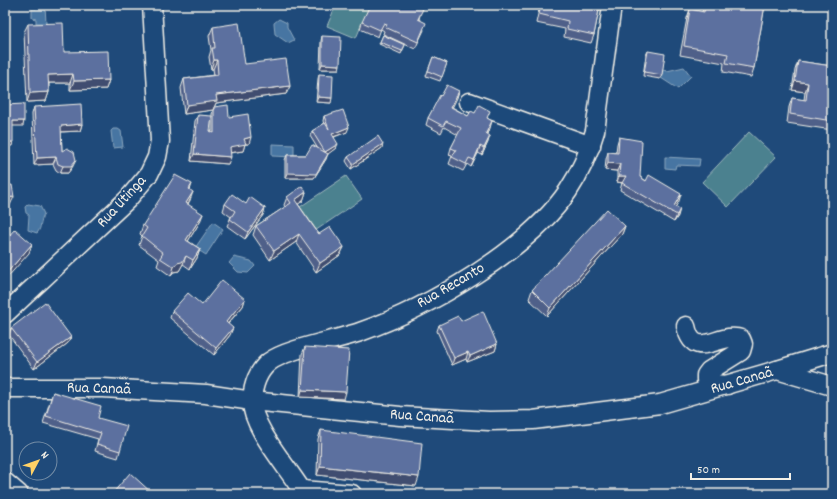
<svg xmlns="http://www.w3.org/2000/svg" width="837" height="499" font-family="Dekko,sans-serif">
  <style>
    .green { fill: #4b818f; stroke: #a0b9bc }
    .water { fill: #4675a2; stroke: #8ca7be }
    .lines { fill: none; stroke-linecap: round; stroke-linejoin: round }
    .minor-casing { stroke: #f4f1e8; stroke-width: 21 }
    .minor { stroke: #1f4a7a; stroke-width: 18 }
    .wall { fill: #4f6089; stroke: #f4f1e8 }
    .shaded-wall { fill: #404e6f; stroke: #f4f1e8 }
    .building { fill: #5c709f; stroke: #f4f1e8 }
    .labels { text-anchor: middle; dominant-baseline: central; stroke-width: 3; stroke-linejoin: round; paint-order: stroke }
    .street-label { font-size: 16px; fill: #f4f1e8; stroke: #1f4a7a }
  </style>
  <rect width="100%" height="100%" fill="#1f4a7a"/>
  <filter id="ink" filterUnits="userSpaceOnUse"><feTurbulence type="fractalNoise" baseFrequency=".025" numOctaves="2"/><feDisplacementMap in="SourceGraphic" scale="8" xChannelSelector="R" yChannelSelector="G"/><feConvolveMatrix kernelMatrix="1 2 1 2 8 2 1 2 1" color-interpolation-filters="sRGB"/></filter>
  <g filter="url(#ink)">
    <g class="green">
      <polygon points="336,5 370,5 356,38 327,26"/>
      <polygon points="749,132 776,157 728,207 702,182"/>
      <polygon points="346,176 362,199 309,235 294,211"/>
    </g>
    <g class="water">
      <polygon points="36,5 45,5 46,23 36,23 36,19 32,18 32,9 36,9"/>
      <polygon points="279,19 287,23 287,27 294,40 288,43 275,34 274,23"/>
      <polygon points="684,67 691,76 678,89 661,78 663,70 667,71"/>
      <polygon points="113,129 118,129 121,131 123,147 113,148 111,131"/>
      <polygon points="272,144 294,145 294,157 272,156"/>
      <polygon points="665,157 700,159 699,166 676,165 675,169 665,168"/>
      <path d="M28,204L40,206L44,214C40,220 42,228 37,233L28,230L29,215L26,213L25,207Z"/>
      <polygon points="213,222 223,229 206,255 195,248"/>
      <polygon points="234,257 251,261 255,266 248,273 238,272 229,263"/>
    </g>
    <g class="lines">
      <g class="minor-casing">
        <g id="minor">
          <polyline points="469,102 591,146"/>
          <polyline points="5,314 127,200 149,174 157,157 160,141 152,5"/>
          <path d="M686,326C694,363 720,331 741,339L743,344L741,351L709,371L706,375V380L713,384L727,385"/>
          <polyline points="777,370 832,353"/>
          <polyline points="5,388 103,388 206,394 252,401 400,416 489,421 533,420 660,404 777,370 832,386"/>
          <polyline points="5,482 19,494"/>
          <polyline points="302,490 352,494"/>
          <path d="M304,494C291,471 250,426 252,400C253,386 258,371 269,362C286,349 337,340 360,332C428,308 527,251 568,191C580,173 589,152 595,131L612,5"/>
        </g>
      </g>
      <use href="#minor" class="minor"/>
    </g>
    <g class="wall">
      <polygon points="540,5 600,5 594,35 591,43 564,37 565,29 536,23"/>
      <polygon points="704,5 765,5 754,68 751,77 723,72 724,63 680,55 687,18 690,9 702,12"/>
      <polygon points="391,7 394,8 420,15 419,19 424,30 415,49 383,34 384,31 381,29 378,37 360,29 362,22"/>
      <polygon points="28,24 64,52 109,80 106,89 70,90 70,83 49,83 49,92 46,101 27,102 24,32"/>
      <polygon points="213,27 245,64 290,86 286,94 216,103 213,110 184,114 181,88 184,79 214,75 213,69 211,69 209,57 211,50 209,36"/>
      <polygon points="383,35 405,45 401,54 379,44"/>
      <polygon points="322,36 339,69 320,69 321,41"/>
      <polygon points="648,51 662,75 660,79 643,76 646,55"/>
      <polygon points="433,57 447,63 440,81 426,76"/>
      <polygon points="798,61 832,66 832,130 787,123 789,107 792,98 804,100 805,92 792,90 795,70"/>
      <polygon points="319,74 331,103 316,102 318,79"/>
      <polygon points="459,91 452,107 468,116 488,118 490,128 487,134 488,142 482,155 478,153 471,167 467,164 463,171 449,164 452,156 449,155 451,148 458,135 444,127 441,133 426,125 428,118 441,96"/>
      <polygon points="34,107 82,124 80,131 61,132 62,151 73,166 68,173 60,173 56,170 53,164 34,165 32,114"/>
      <polygon points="214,107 229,117 249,144 245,144 243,151 230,153 228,164 191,161 195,121 198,115 210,131 212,131 212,114"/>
      <polygon points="324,116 347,132 334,137 336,148 327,154 326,159 314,178 285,178 285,160 287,155 306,155 318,149 310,136 312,131 324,124 323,121"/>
      <polygon points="619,137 640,177 679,201 675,207 678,216 674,222 620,190 622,183 617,182 617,171 605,170 606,159 608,152 616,152 617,144"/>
      <polygon points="382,148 351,169 346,161 348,157"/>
      <polygon points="192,184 190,190 190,200 188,204 200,222 188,241 200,249 197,258 190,269 183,264 179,271 173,272 171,276 157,266 159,260 139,245 142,236 140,234 143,225"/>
      <polygon points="306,192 303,201 298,204 319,234 344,247 340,255 316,272 296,242 270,260 253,235 256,226 285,207 284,205 287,197"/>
      <polygon points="225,204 246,204 265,208 263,215 245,239 227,226 230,219 231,217 223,211"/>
      <polygon points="625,226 622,234 547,316 529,299 532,290"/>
      <polygon points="245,299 243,306 228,324 230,335 214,355 170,318 172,311 202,305"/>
      <polygon points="461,321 497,344 495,351 467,362 466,359 452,365 437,331 439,325"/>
      <polygon points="11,328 71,337 68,343 34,369 9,335"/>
      <polygon points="305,347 344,399 300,397 302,354"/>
      <polygon points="53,392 98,418 120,451 118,458 95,451 98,439 43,423"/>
      <polygon points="321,430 416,486 317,475 318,439"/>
    </g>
    <g class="shaded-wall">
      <polygon points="214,60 217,60 213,69 211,69"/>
      <polygon points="322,64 340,65 339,69 320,69"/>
      <polygon points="73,74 70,83 45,83 48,75"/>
      <polygon points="109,80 106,89 70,90 74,81"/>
      <polygon points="795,81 808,83 805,92 792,90"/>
      <polygon points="290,86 286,94 216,103 213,110 184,114 187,105 216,95"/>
      <polygon points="459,91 457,98 449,114 451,107"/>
      <polygon points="49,92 46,101 27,102 30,93"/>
      <polygon points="318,97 332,98 331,103 316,102"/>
      <polygon points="13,121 24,121 23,126 11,126"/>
      <polygon points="492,121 490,128 483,140 486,133"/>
      <polygon points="82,124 80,131 58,132 61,126"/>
      <polygon points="349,127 347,132 330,138 332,134"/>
      <polygon points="490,136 488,142 482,155 484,148"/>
      <polygon points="251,137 249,144 245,144 243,151 228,153 230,147 244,139"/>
      <polygon points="5,142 13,142 12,146 5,146"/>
      <polygon points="338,144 336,148 324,157 325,152"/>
      <polygon points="383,144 382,148 351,169 353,164"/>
      <polygon points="480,146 478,153 471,167"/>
      <polygon points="194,154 231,157 228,164 191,161"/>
      <polygon points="328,154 326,159 314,178 285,178 287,173"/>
      <polygon points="56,157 53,164 34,165 37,158"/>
      <polygon points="76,160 73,166 68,173 60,173 63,166"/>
      <polygon points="608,163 620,164 617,171 605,170"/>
      <polygon points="619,176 626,176 624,183 617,182"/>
      <polygon points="193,192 190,200 183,212 186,203"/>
      <polygon points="306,192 303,201 292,208 295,200"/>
      <polygon points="681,194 679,201 672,213 674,206"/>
      <polygon points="14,197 10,205 5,206 5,198"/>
      <polygon points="265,208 263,215 245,239 248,232"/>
      <polygon points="680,209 678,216 674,222 677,215"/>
      <polygon points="203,214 200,222 183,249 186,240"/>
      <polygon points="625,226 622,234 547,316 550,308"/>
      <polygon points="299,234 296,242 270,260 274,251"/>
      <polygon points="32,244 29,253 5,280 5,275"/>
      <polygon points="344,247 340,255 316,272 320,263"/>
      <polygon points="200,249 197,258 190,269 193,260"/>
      <polygon points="186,256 183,264 179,271 173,272 171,276 174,267 177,263"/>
      <polygon points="245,299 243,306 223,329 226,322"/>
      <polygon points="233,328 230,335 214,355 216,348"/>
      <polygon points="71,337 68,343 34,369 37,362"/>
      <polygon points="497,344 495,351 467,362 470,356"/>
      <polygon points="468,352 466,359 452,365 454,358"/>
      <polygon points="302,390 346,392 344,399 300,397"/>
      <polygon points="320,466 419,477 416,486 317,475"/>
    </g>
    <g class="building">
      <polygon points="370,5 391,5 391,6 394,8 396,5 415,5 423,9 418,19 426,23 418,42 385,27 387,24 384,23 380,30 362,22"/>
      <polygon points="541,5 600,5 594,35 567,29 568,21 539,14"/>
      <polygon points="705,5 765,5 754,68 726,63 728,54 684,46 690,9 704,12"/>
      <polygon points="63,23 64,52 108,51 109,80 74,81 73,74 48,75 49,92 30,93 28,24"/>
      <polygon points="239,23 245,64 286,59 290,86 216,95 217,101 187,105 184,79 218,75 217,60 214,60 212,48 215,48 213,27"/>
      <polygon points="383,35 405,45 402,51 380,42"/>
      <polygon points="322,36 341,37 340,65 322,64"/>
      <polygon points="648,51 665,54 662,75 644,72"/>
      <polygon points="433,57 447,63 442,77 428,71"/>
      <polygon points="798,61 832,66 832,121 790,114 792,98 806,100 808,83 795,81"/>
      <polygon points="319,74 333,75 332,98 318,97"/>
      <polygon points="447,85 459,91 451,107 468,116 471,111 475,113 479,105 490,111 487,118 492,121 486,133 490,136 484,148 480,146 474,160 469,158 466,164 452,157 456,150 451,148 461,128 446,121 443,126 428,118 440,95 441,96"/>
      <polygon points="24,104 24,121 13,121 13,142 5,142 5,105"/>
      <polygon points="81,104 82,124 61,126 62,151 67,148 74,152 76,160 71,166 63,166 58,164 56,157 37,158 34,107"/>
      <polygon points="228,105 229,117 248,114 251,137 244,139 246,144 230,147 231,157 194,154 198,115 212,116 210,131 214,133 214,107"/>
      <polygon points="343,110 349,127 332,134 338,144 325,152 312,131 325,123 329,129 324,116"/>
      <polygon points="378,136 383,144 353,164 348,157"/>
      <polygon points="619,137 642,141 640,177 646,181 649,175 681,194 674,206 680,209 677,215 622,183 626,176 619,176 620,164 608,163 608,152 618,153"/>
      <polygon points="312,145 328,154 316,174 287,173 287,155 306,155"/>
      <polygon points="175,175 192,184 189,189 193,192 186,203 203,214 186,240 200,249 193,260 186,256 182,262 177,263 174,267 160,258 163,253 142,236 147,228 143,225"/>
      <polygon points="12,185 14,197 5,198 5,186"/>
      <polygon points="302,186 306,192 295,200 313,226 319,234 330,227 344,247 320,263 299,234 274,251 256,226 291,203 287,197"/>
      <polygon points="232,194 246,204 250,197 265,208 248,232 230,219 235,211 225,204"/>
      <polygon points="607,209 625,226 550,308 532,290"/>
      <polygon points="15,229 32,244 5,275 5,240"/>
      <polygon points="222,280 245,299 226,322 233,328 216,348 172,311 188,293 202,305"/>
      <polygon points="45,302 71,337 37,362 11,328"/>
      <polygon points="483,311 497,344 470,356 468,352 454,358 439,325 458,316 461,321"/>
      <polygon points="305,347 349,350 346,392 302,390"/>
      <polygon points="53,392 101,406 98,418 127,426 120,451 97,444 101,433 46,416"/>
      <polygon points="321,430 422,443 419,477 320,466"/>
      <polygon points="130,473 153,494 112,494"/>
    </g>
  </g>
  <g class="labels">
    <g class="street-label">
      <text transform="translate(122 202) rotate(-47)">Rua Utinga</text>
      <text transform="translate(451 286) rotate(-30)">Rua Recanto</text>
      <text transform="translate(742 381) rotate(-16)">Rua Canaã</text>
      <text transform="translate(99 389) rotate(2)">Rua Canaã</text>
      <text transform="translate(422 417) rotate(4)">Rua Canaã</text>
    </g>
  </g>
  <rect width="837" height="499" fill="none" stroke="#1f4a7a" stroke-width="20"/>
  <rect x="10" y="10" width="817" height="479" fill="none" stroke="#f4f1e8" stroke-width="1.5" filter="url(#ink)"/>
  <g transform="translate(38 461) rotate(49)"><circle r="19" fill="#1f4a7a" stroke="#748da6"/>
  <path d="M0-3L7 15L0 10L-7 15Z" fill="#ffd166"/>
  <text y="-6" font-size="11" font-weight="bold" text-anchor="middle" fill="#f4f1e8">N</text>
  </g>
  <path d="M691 473v6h99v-6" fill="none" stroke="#f4f1e8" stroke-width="2"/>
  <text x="697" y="473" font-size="12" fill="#f4f1e8" stroke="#1f4a7a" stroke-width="3" paint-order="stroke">50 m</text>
</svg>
